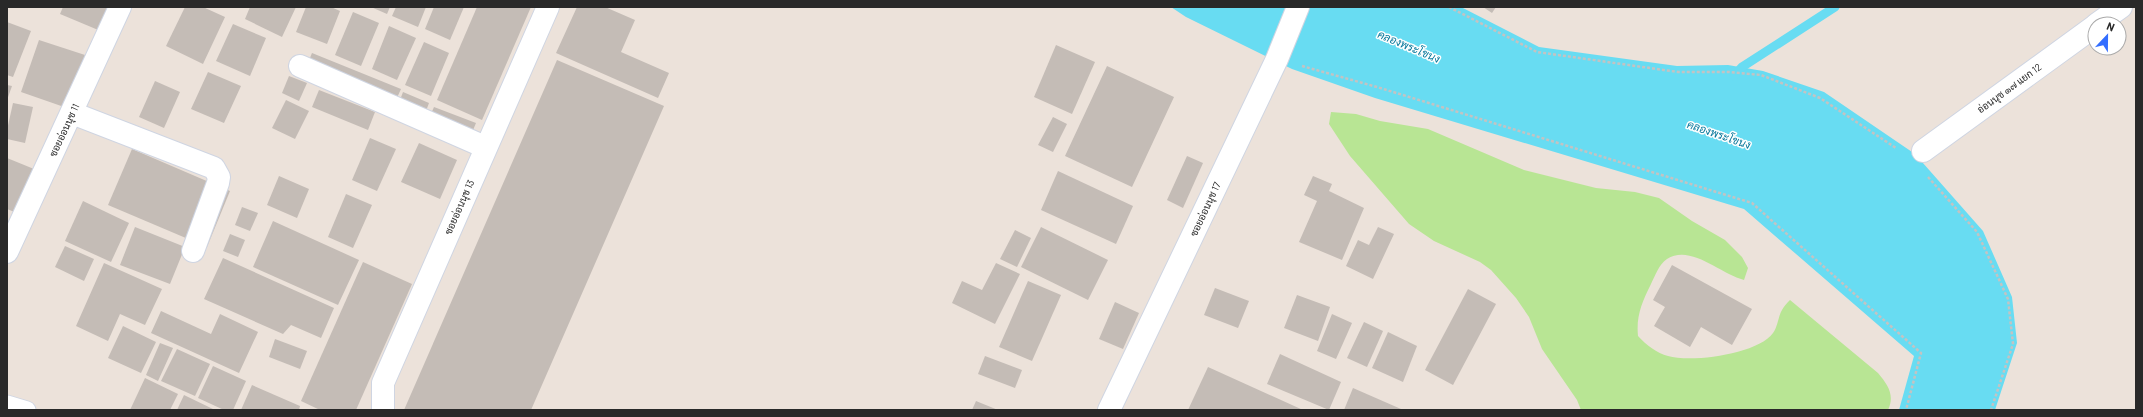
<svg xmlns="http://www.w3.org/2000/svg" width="2143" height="417" font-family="Barlow,Sarabun,sans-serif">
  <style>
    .green { fill: #b8e594 }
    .water { fill: #68dcf2 }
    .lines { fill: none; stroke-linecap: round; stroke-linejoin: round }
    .stream { stroke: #68dcf2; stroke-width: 9 }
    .building { fill: #c4bcb6 }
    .service-casing { stroke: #cfd5e2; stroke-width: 19 }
    .minor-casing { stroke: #cfd5e2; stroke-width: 24 }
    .tertiary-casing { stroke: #cfd5e2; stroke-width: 24 }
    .path { stroke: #c3c3c3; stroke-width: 2.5; stroke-dasharray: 3 2; stroke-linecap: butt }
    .service { stroke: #fff; stroke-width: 17 }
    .minor { stroke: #fff; stroke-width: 22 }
    .tertiary { stroke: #fff; stroke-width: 22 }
    .labels { text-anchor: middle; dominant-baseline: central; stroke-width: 3; stroke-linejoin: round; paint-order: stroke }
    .street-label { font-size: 10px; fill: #292929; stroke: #fff }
    .water-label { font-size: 11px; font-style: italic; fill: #09799c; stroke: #fff }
  </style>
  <rect width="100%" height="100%" fill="#ece2da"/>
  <path class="green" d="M1331,112L1356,114L1380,121L1428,129L1524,170L1596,188L1635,192L1659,198L1692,221L1725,240L1742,257L1748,268L1744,280C1720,274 1691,244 1667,259C1659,264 1655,276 1651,284C1642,302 1636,316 1638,336C1646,345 1657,353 1668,356C1692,363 1758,354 1773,333C1778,326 1778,317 1782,310C1784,306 1787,303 1790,300L1878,373C1888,385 1895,395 1888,410H1581L1577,400L1542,349L1529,317L1516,298L1491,270L1480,262L1434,241L1409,224L1350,156L1329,124Z"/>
  <polygon class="water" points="1171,7 1461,7 1539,47 1677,66 1728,65 1763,71 1824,92 1915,154 1983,231 2012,297 2017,343 1995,410 1899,410 1914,356 1744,209 1375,98 1292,69 1186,17"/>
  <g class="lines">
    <polyline class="stream" points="1734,76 1742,67 1835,7"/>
  </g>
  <g class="building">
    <polygon points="63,7 113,7 103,32 60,14"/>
    <polygon points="185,7 203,7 225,17 203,64 166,46"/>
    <polygon points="250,7 296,7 282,37 245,19"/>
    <polygon points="306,7 331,7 340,11 327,44 296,32"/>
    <polygon points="371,7 390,7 387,14"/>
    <polygon points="396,7 426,7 418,27 392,16"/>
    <polygon points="434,7 464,7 450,40 425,29"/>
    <polygon points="477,7 531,7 482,120 437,100"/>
    <polygon points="577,7 605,7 635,20 621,52 669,73 658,98 556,53"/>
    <polygon points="1483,7 1496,7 1492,13"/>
    <polygon points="353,12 379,23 361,66 335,55"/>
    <polygon points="7,22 31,31 13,77 7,75"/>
    <polygon points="233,24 266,38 250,76 216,61"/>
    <polygon points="389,26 416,38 397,80 372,69"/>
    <polygon points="39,40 85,55 67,108 21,92"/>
    <polygon points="424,42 449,53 431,96 405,85"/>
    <polygon points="1056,45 1095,62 1072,114 1034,97"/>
    <polygon points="312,53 401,89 391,111 303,75"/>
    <polygon points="557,60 664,106 531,410 404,410"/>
    <polygon points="1107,66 1174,97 1132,187 1065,156"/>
    <polygon points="208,72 241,86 224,123 191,109"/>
    <polygon points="289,76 307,83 299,101 282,93"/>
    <polygon points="155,81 180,92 164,128 139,117"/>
    <polygon points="7,85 12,86 7,100"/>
    <polygon points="319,90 375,112 368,130 312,107"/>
    <polygon points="403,92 429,103 421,124 395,113"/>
    <polygon points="286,100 309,111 295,139 272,128"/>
    <polygon points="13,103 33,107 25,143 7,139 7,130"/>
    <polygon points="434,107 476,123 466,147 424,130"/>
    <polygon points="1053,117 1067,124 1053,152 1038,145"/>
    <polygon points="370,138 396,149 377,191 352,180"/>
    <polygon points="419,143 457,160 440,199 401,182"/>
    <polygon points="132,149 230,191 207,247 108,205"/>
    <polygon points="1187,156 1203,163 1183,208 1167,200"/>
    <polygon points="7,158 34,169 17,213 7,209"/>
    <polygon points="1058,171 1133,206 1116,244 1041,210"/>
    <polygon points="279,176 309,189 297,218 267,205"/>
    <polygon points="1313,176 1332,184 1329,191 1364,208 1342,260 1299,242 1317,201 1304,195"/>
    <polygon points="346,194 372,205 353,248 328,237"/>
    <polygon points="83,201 129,223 111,262 65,241"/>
    <polygon points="242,207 258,213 250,231 235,225"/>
    <polygon points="273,221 359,260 338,305 253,267"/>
    <polygon points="135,227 185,247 170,284 120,265"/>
    <polygon points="1041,227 1108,260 1088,300 1021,267"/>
    <polygon points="1378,227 1394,234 1373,279 1346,266 1358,240 1369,245"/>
    <polygon points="1015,230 1031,238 1017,267 1000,259"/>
    <polygon points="230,234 245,240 238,257 223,251"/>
    <polygon points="65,246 94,259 84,281 55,267"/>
    <polygon points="223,258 334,308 321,338 291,325 283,334 204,299"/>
    <polygon points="363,262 412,284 356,410 320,410 301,401"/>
    <polygon points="104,263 162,289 145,325 120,314 108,341 76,326"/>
    <polygon points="996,263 1020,274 995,324 952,303 962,281 982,290"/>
    <polygon points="1672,265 1752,309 1732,345 1701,327 1690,347 1654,326 1665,307 1653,300"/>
    <polygon points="1028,281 1061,295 1032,361 999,347"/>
    <polygon points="1215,288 1249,301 1238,328 1204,315"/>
    <polygon points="1468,289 1496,304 1453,385 1425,370"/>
    <polygon points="1297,295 1330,307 1318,341 1284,328"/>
    <polygon points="1115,302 1139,313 1123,349 1099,339"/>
    <polygon points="161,311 211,334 220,314 258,332 239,373 151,333"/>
    <polygon points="1332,314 1352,323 1336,359 1317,351"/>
    <polygon points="1364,322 1383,331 1367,367 1347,358"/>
    <polygon points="123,326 156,342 141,373 108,358"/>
    <polygon points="1388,332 1417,346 1403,382 1372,368"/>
    <polygon points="275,339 307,351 300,369 269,357"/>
    <polygon points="160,343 173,348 158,381 146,375"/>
    <polygon points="177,349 210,364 195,396 161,381"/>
    <polygon points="1280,354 1341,382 1329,410 1267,384"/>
    <polygon points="985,356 1022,370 1015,388 978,374"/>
    <polygon points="213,366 246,381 233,410 224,410 198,398"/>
    <polygon points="1208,367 1303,410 1188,410"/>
    <polygon points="145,378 178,394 170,410 130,410"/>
    <polygon points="252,385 300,406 299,410 241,410"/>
    <polygon points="1353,388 1401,409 1401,410 1344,410"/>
    <polygon points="184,395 215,410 177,410"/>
    <polygon points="976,401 998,410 972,410"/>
  </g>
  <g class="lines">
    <g class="service-casing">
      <polyline id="service" points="7,404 27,410"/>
    </g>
    <g class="minor-casing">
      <g id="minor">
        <polyline points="2097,24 2121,7"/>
        <polyline points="300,66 485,147"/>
        <polyline points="72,113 214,168 219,177 218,183 193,251"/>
        <polyline points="1923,151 2095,26"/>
        <polyline points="7,252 120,7"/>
        <polyline points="383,410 383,383 548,7"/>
      </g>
    </g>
    <g class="tertiary-casing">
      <polyline id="tertiary" points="1109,410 1277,59 1298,7"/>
    </g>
    <g class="path">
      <polyline points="1449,7 1537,52 1678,72 1729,72 1761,75 1820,98 1896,148"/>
      <polyline points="1302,66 1377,87 1752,203 1921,353 1906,410"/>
      <polyline points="1928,177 1977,232 2008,299 2013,344 1991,410"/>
    </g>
    <use href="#service" class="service"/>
    <use href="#minor" class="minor"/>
    <use href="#tertiary" class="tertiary"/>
  </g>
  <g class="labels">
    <g class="street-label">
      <text transform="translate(2009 88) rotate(-36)">อ่อนนุช ๑๗ แยก 12</text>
      <text transform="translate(64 130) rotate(-65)">ซอยอ่อนนุช 11</text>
      <text transform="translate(459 207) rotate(-66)">ซอยอ่อนนุช 13</text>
      <text transform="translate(1205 209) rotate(-65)">ซอยอ่อนนุช 17</text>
    </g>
    <g class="water-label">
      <text transform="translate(1409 46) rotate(23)">คลองพระโขนง</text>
      <text transform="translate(1719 134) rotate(19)">คลองพระโขนง</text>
    </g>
  </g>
  <rect width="2143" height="417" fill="none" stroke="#292929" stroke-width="16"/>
  <g transform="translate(2107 36) rotate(22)"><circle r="19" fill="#ffffff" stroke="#a9a9a9"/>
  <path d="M0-3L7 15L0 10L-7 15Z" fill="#336eff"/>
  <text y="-6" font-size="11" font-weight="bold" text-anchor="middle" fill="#292929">N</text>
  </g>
</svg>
